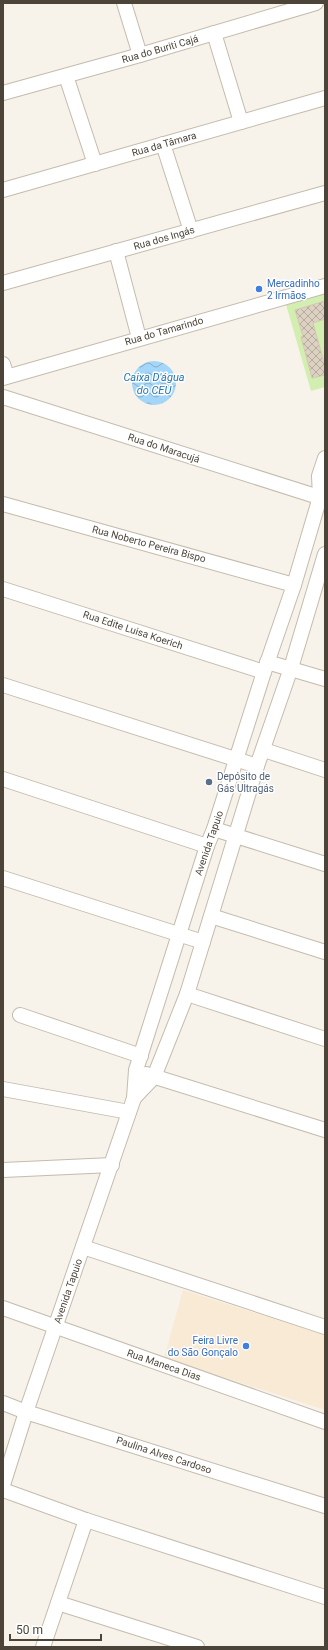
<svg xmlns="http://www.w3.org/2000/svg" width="328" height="1650" font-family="Roboto,sans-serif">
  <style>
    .commercial { fill: #f9ead5 }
    .park { fill: #d3eeb1 }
    .water { fill: url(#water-waves) }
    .building { fill: url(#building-cross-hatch); stroke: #d5c7b1 }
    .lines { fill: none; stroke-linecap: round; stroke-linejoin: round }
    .minor-casing { stroke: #c4bbac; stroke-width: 16 }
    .minor { stroke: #fff; stroke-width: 14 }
    .shop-dot { fill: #3f7fe0; stroke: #fff; stroke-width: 1.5 }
    .service-dot { fill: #5c6f8a; stroke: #fff; stroke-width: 1.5 }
    .labels { text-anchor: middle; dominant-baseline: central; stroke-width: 3; stroke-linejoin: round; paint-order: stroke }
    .street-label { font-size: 10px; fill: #4c4438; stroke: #fff }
    .shop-label { font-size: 10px; fill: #366cbe; stroke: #fff; text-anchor: start }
    .service-label { font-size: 10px; fill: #4e5e75; stroke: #fff; text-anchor: start }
    .water-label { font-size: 11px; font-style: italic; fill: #2277b3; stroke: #fff }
  </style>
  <defs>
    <pattern id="water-waves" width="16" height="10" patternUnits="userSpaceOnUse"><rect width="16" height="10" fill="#a3d6f8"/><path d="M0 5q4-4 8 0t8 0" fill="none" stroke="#87afca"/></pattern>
    <pattern id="building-cross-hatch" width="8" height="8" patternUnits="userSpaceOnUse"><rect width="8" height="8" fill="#ddd2c2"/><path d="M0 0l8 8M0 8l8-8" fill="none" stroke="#b5ac9f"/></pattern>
  </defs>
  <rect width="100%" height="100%" fill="#f7f3eb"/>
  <polygon class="commercial" points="183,1290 325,1335 325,1410 164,1358"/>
  <polygon class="park" points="325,290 325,387 311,391 285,301"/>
  <circle class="water" cx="154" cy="383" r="22"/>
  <polygon class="building" points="325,301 325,319 313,323 325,366 325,375 312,378 301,337 303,336 295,310"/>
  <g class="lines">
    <g class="minor-casing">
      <g id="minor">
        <polyline points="124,3 140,55"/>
        <polyline points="214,33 241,122"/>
        <polyline points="66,76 95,164"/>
        <polyline points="3,93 140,55 316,3"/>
        <polyline points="163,144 191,231"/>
        <polyline points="3,190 325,98"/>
        <polyline points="116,251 139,338"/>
        <polyline points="3,283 325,193"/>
        <polyline points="3,364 7,376"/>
        <polyline points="3,378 325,286"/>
        <polyline points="3,397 325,499"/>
        <polyline points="3,504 294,585"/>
        <polyline points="3,589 264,672"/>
        <polyline points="267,662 325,679"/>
        <polyline points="3,685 257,766"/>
        <polyline points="264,750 325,770"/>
        <polyline points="3,779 207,846"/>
        <polyline points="214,829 325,864"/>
        <polyline points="3,878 203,942"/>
        <polyline points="211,916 325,952"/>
        <polyline points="187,994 325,1039"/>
        <polyline points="20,1015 141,1056"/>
        <polyline points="146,1074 325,1130"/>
        <polyline points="3,1089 129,1112"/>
        <polyline points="134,1098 154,1077 187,994 257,766 291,668 325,554"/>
        <polyline points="3,1170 112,1165"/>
        <polyline points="83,1247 325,1327"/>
        <polyline points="3,1308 325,1422"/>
        <polyline points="3,1403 26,1412 325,1506"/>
        <polyline points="3,1485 26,1412 134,1098 136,1070 207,846 214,829 264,672 294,585 320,497 319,476 325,458"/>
        <polyline points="3,1490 86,1520 325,1597"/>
        <polyline points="58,1603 197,1647"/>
        <polyline points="43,1647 86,1520"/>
      </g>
    </g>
    <use href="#minor" class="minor"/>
  </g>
  <g class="shop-dot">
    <circle cx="259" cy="289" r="4"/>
    <circle cx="246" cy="1346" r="4"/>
  </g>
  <circle class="service-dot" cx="209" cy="782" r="4"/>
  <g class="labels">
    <g class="street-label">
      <text transform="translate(160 49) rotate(-16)">Rua do Buriti Cajá</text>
      <text transform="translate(164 144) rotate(-16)">Rua da Tâmara</text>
      <text transform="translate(164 238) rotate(-16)">Rua dos Ingás</text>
      <text transform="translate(164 331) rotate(-16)">Rua do Tamarindo</text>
      <text transform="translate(164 448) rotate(18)">Rua do Maracujá</text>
      <text transform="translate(149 544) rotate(15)">Rua Noberto Pereira Bispo</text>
      <text transform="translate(133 630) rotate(18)">Rua Edite Luisa Koerich</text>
      <text transform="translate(209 843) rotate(-71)">Avenida Tapuio</text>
      <text transform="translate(68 1291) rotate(-71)">Avenida Tapuio</text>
      <text transform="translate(164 1365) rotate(19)">Rua Maneca Dias</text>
      <text transform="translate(164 1455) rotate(18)">Paulina Alves Cardoso</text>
    </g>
    <g class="shop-label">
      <text x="267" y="283">Mercadinho<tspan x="267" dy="12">2 Irmãos</tspan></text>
      <text x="238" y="1340" text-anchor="end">Feira Livre<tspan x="238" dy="12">do São Gonçalo</tspan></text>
    </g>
    <g class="service-label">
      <text x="217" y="776">Depósito de<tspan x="217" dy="12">Gás Ultragás</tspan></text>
    </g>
    <g class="water-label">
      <text x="154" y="377">Caixa D'água<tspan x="154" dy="13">do CEU</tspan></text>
    </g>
  </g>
  <rect width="328" height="1650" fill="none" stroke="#4c4438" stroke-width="8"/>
  <path d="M10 1634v6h91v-6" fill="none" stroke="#4c4438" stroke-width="2"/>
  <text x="16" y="1634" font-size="12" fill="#4c4438" stroke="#ffffff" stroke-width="3" paint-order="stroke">50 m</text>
</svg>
